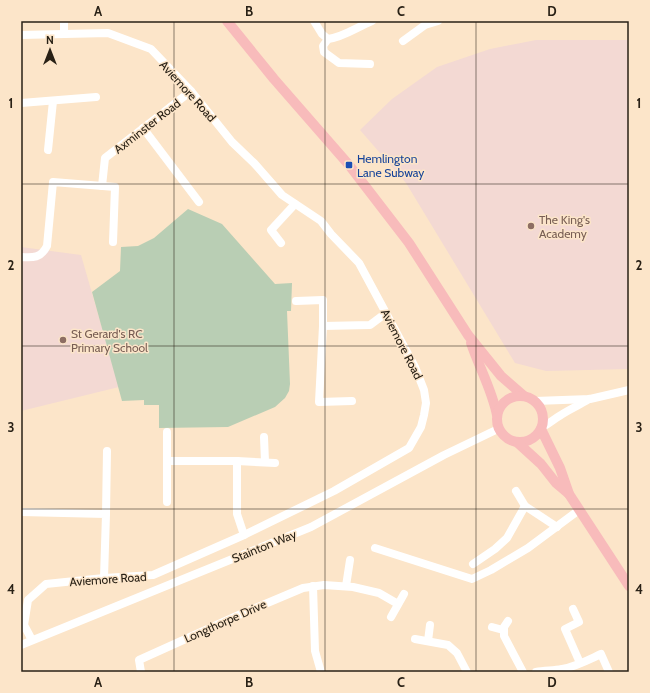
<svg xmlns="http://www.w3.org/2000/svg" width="650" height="693" font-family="Cabin,sans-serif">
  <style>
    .education { fill: #f3d9d3 }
    .green { fill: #b9ceb4 }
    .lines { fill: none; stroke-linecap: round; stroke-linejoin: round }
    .minor { stroke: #fff; stroke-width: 8 }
    .major { stroke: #f8bbbb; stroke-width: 10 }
    .grid { fill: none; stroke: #292116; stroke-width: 1; stroke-opacity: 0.55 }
    .transit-dot { fill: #1a4fb4; stroke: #fce5c9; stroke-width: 1.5 }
    .education-dot { fill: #8d6e63; stroke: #fce5c9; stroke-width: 1.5 }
    .labels { text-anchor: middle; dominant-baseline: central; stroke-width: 3; stroke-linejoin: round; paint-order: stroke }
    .street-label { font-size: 12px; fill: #292116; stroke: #fce5c9 }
    .transit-label { font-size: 12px; fill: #164399; stroke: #fce5c9; text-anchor: start }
    .education-label { font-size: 12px; fill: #785e54; stroke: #fce5c9; text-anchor: start }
    .neatline { fill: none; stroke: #292116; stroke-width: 1.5 }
    .grid-label { font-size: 13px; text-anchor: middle; font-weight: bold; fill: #292116 }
  </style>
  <rect width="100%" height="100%" fill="#fce5c9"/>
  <g class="education">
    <polygon points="536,40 629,40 629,369 546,371 515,363 406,183 360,130 392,99 437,67 490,49"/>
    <polygon points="21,247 81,255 119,387 21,411"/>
  </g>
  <polygon class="green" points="188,209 222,224 275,284 292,283 291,311 287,311 290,384 289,391 285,398 275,407 228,427 159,428 159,405 144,405 144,400 122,401 92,292 120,271 121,247 138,246 154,238"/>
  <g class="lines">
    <g class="minor">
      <polyline points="64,21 64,34"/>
      <path d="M314,21L322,34L328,39C344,37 357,27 372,21"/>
      <polyline points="21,35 108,33 151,49 191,91 232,142 254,163 282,195 321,221 331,234 359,263 415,367 424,390 426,403 424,415 421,427 409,448 334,491 244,535 153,575 104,578 46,584 28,600 24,625 32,640"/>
      <polyline points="328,39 323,46 324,52 339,63 370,64"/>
      <polyline points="403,41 425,25 438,21"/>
      <polyline points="21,103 96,97"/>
      <polyline points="143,128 199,202"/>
      <polyline points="48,150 53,101"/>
      <polyline points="102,186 105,158 191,91"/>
      <polyline points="281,243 271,230 295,204"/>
      <path d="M21,257C33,258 41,258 47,246L53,182L115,187L113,242"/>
      <polyline points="296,301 323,300 323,326"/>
      <polyline points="352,401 319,402 323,326 370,325 386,313"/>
      <polyline points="535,401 590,399 629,390"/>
      <path d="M542,427C549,424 554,419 561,415C570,409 580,405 589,399"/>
      <polyline points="264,437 265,462"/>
      <polyline points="167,461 167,432"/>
      <polyline points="237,461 275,463"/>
      <polyline points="516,491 525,506 557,527"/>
      <polyline points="167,502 167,461 237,461 237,514 244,535"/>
      <polyline points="21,512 106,514 104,578"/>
      <polyline points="106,514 107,451"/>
      <polyline points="375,548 472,579 491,570 528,548 579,510"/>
      <polyline points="473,564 495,549 507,538 525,506"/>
      <polyline points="313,586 315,651 321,672"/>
      <polyline points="346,586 350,560"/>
      <polyline points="573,609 579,622 565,629 580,663"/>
      <polyline points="391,617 404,594"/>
      <polyline points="508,621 504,627 504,636 523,672"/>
      <polyline points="492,627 503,630"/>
      <polyline points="415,639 448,645 457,653 467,672"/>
      <polyline points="428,641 430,625"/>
      <polyline points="21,645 311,527 444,455 498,429"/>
      <polyline points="141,672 139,660 241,614 303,588 324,585 353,587 379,593 398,604"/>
      <path d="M536,672C545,670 553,671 562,669C575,667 588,660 601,654L609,672"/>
    </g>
    <g class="major">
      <polyline points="227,21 274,79 349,165 409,243 468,335 501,376 524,396"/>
      <path d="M471,343C479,367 492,390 497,415"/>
      <circle cx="520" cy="419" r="23"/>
      <polyline points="541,429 560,468 569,494 629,586"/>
      <polyline points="518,443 541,464 556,483 569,494"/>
    </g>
  </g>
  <path class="grid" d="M174,21V672M325,21V672M476,21V672M21,184H629M21,346H629M21,509H629"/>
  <rect class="transit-dot" x="345" y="161" width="8" height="8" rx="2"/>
  <g class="education-dot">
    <circle cx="531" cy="226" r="4"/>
    <circle cx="63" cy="340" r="4"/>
  </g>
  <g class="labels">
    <g class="street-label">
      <text transform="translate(188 91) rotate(48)">Aviemore Road</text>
      <text transform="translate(147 126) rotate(-38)">Axminster Road</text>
      <text transform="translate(402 344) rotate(63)">Aviemore Road</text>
      <text transform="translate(264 546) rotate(-22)">Stainton Way</text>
      <text transform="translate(108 579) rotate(-4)">Aviemore Road</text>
      <text transform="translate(225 621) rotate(-24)">Longthorpe Drive</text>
    </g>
    <g class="transit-label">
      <text x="357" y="158">Hemlington<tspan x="357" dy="14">Lane Subway</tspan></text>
    </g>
    <g class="education-label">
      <text x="539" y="219">The King's<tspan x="539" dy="14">Academy</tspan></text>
      <text x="71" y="333">St Gerard's RC<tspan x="71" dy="14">Primary School</tspan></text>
    </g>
  </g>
  <rect width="650" height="693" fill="none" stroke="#fce5c9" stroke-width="44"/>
  <g transform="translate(50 50)" stroke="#fce5c9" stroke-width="3" paint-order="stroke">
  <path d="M0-3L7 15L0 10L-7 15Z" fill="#292116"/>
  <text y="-6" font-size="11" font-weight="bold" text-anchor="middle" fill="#292116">N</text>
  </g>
  <rect x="22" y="22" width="606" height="649" class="neatline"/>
  <g class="grid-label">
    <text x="98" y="16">A</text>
    <text x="249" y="16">B</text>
    <text x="401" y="16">C</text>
    <text x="552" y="16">D</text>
    <text x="11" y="108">1</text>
    <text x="639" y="108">1</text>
    <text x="11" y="270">2</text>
    <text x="639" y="270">2</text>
    <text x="11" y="432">3</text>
    <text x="639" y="432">3</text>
    <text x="11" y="594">4</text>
    <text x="639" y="594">4</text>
    <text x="98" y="687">A</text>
    <text x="249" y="687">B</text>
    <text x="401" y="687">C</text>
    <text x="552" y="687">D</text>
  </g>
</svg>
